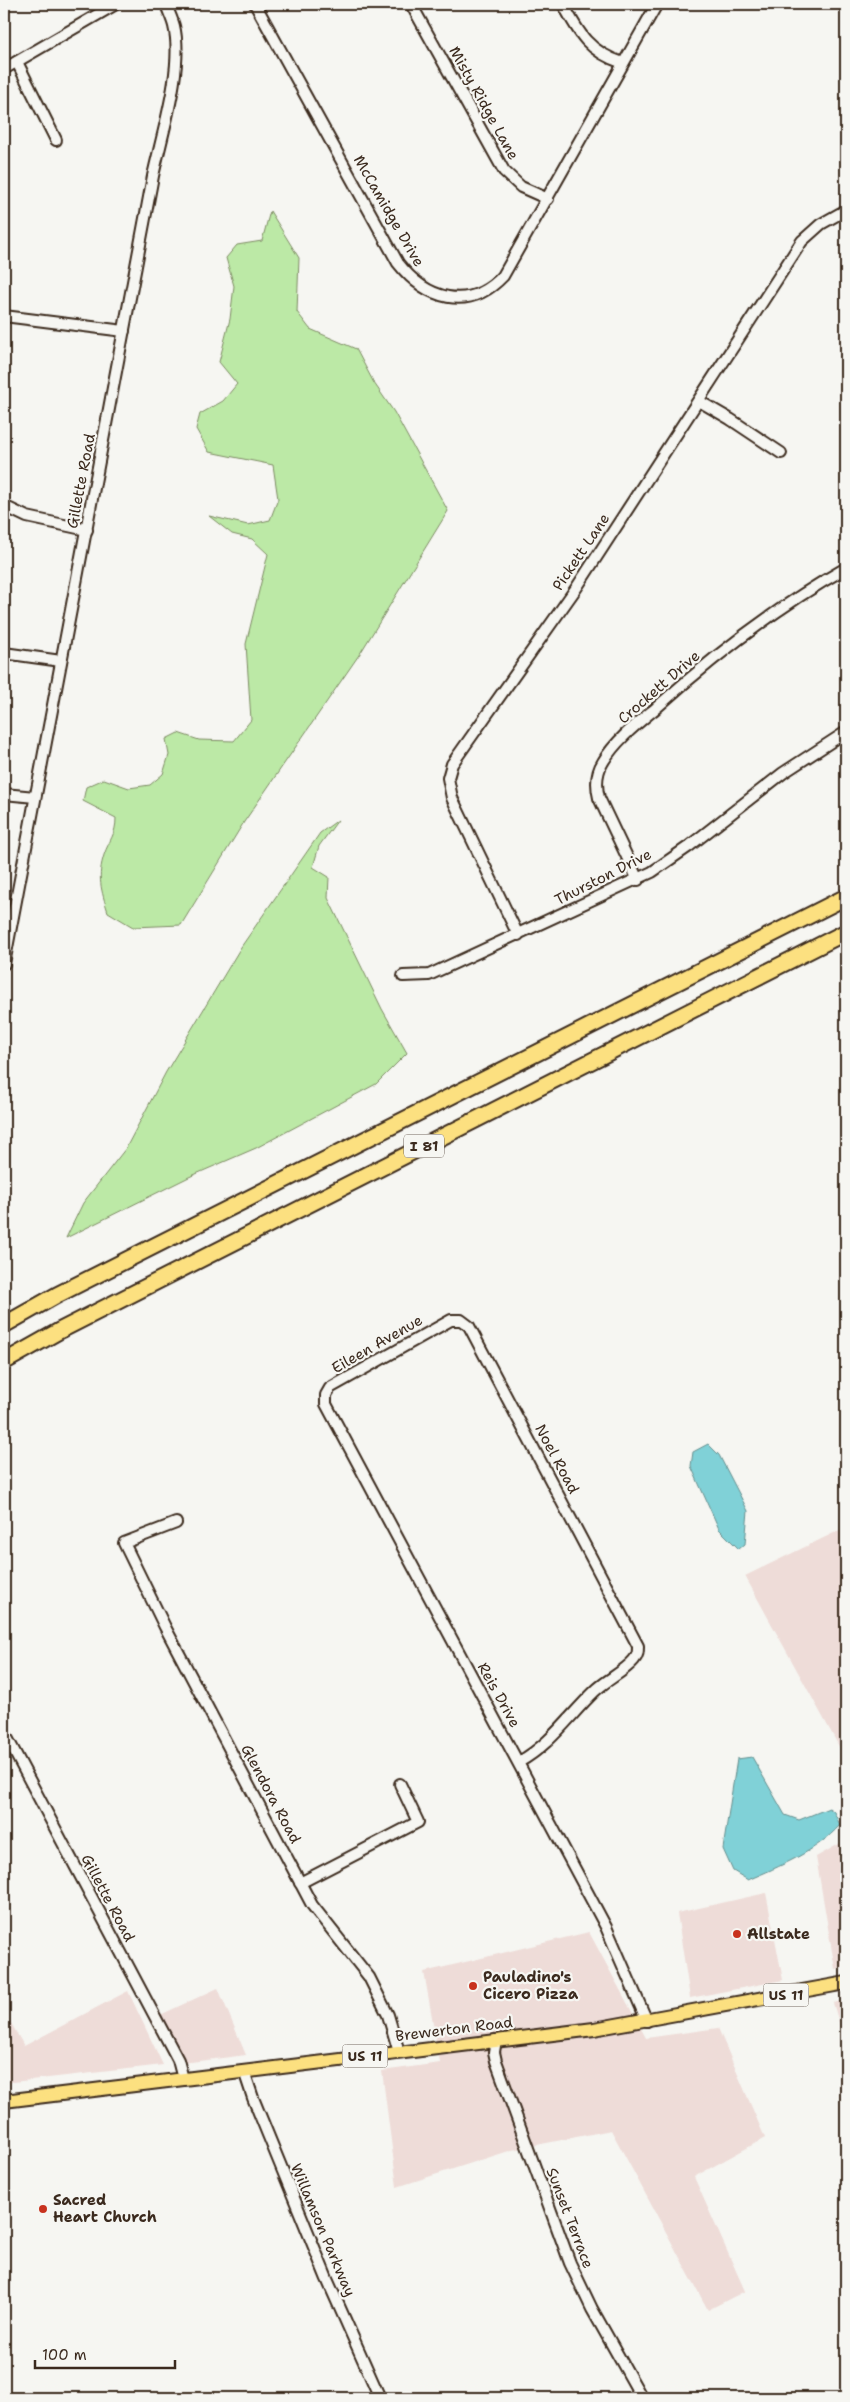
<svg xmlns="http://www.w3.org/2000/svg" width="850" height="2402" font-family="'Shantell Sans',sans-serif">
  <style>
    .built { fill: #eedcd8 }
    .green { fill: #bce9a6; stroke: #7c8a62 }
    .water { fill: #80d1d7; stroke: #648e8d }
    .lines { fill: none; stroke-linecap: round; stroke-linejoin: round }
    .minor-casing { stroke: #3b2a1e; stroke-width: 14 }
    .major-casing { stroke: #3b2a1e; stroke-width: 16 }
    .highway-casing { stroke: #3b2a1e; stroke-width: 19 }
    .minor { stroke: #f6f6f2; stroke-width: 10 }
    .major { stroke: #fce080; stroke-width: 12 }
    .highway { stroke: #fce080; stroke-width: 15 }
    .poi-dot { fill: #c8321e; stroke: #f6f6f2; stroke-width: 2 }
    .labels { text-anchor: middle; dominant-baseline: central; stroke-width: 4.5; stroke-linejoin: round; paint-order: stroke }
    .shield { fill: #f6f6f2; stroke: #73675e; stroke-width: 1 }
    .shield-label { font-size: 14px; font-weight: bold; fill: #3b2a1e }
    .street-label { font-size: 15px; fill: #3b2a1e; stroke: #f6f6f2 }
    .poi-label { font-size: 15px; font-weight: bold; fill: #3b2a1e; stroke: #f6f6f2; text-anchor: start }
  </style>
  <rect width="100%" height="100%" fill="#f6f6f2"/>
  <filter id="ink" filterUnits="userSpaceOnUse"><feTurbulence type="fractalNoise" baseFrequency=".02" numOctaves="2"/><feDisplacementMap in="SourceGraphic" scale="10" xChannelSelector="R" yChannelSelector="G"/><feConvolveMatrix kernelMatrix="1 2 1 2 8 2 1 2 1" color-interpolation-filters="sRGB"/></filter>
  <g filter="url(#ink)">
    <g class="built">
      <polygon points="846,1527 846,1759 745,1576"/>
      <polygon points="846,1840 846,1966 835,1969 816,1857"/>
      <polygon points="766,1893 783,1980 690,1998 677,1913"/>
      <polygon points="589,1932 646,2038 718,2028 765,2138 694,2177 745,2291 708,2310 611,2130 512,2150 397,2187 382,2071 440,2063 424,1972"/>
      <polygon points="218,1988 246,2055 183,2063 158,2016"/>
      <polygon points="128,1991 163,2065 4,2083 4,2011 24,2046"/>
      <polygon points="846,2000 846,2045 833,2003"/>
    </g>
    <g class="green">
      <path d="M270,211L299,258L297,312L310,329L356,349L374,383L394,412L448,511L361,652L244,822L181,925L133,927L108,912C101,890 97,877 104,855C109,840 116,835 116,818L83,801L86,787L104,779L129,788L150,785L163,774L169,755L166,739L178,733L199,740L234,741L251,720L246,644L268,554L252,539L232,534L209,516L248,525L270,520L278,499L273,465L209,452L196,429L200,414L223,401L237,384L219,362L230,319L234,286L226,258L237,245L262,241Z"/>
      <polygon points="338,820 319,846 313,867 329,877 328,898 382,1009 407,1053 376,1084 256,1148 189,1177 66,1238 83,1203 126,1148 166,1072 241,947 320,833"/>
    </g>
    <g class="water">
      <polygon points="708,1444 719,1455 748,1511 745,1544 739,1549 719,1529 691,1466 693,1452"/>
      <path d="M752,1757L785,1815L799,1820L829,1808L834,1812L840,1825C816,1852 780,1866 748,1880L733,1871L723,1849L737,1759Z"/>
    </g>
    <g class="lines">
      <g class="minor-casing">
        <g id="minor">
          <path d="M255,4L398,263C426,299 468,313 503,276L657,4"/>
          <polyline points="411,4 504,171 521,187 548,199"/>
          <path d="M563,4C579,34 589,52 623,63"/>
          <polyline points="17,62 56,140"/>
          <polyline points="4,69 116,4"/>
          <polyline points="4,316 124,331"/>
          <polyline points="699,401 730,419 781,453"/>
          <polyline points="4,506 27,517 87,530"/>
          <polyline points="4,653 61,661"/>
          <polyline points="4,794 35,797"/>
          <path d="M638,880L599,798C596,786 596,773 603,762C615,741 638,723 656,708C715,655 777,607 846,568"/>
          <polyline points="518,935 452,798 448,778 452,764 577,587 802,241 821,224 846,210"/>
          <path d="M4,964L153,176C162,134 184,67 174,26C172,18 168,11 166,4"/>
          <polyline points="403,976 429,975 652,872 688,847 783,773 846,732"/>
          <polyline points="176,1523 124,1543 165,1627 312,1905 369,1977 388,2015 399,2052"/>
          <polyline points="4,1732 178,2060 183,2079"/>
          <path d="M519,1762C551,1744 569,1716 595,1691C606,1680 624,1672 634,1660C638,1655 638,1652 638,1646L469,1326L461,1320H451L330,1388L326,1395V1404L606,1927L647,2021"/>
          <polyline points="300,1883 418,1822 400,1784"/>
          <polyline points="496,2040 494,2052 496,2061 570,2263 592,2309 642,2398"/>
          <polyline points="244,2071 253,2098 327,2279 380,2398"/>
        </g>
      </g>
      <g class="major-casing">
        <polyline id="major" points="4,2101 594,2029 846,1983"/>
      </g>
      <g class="highway-casing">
        <g id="highway">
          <polyline points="4,1325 57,1295 846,897"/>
          <polyline points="4,1362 59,1331 846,932"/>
        </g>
      </g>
      <use href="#minor" class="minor"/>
      <use href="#major" class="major"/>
      <use href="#highway" class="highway"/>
    </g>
  </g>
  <g class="poi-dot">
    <circle cx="737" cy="1934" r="5"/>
    <circle cx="473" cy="1986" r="5"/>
    <circle cx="43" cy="2209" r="5"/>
  </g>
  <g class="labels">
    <g class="shield">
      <rect x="404" y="1134.5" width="40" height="23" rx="4"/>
      <rect x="763.5" y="1983.5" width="45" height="23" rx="4"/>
      <rect x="342.5" y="2044.5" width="45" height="23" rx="4"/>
    </g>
    <g class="shield-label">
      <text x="424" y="1146">I 81</text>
      <text x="786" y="1995">US 11</text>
      <text x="365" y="2056">US 11</text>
    </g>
    <g class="street-label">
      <text transform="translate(484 103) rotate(61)">Misty Ridge Lane</text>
      <text transform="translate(389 211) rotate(60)">McCamidge Drive</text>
      <text transform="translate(81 481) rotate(-79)">Gillette Road</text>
      <text transform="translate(581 552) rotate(-56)">Pickett Lane</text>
      <text transform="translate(659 687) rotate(-41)">Crockett Drive</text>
      <text transform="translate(603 877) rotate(-27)">Thurston Drive</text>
      <text transform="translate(377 1344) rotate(-30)">Eileen Avenue</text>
      <text transform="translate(557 1459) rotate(62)">Noel Road</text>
      <text transform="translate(499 1695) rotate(61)">Reis Drive</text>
      <text transform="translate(271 1794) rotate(62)">Glendora Road</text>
      <text transform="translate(108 1898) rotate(62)">Gillette Road</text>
      <text transform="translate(454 2029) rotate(-7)">Brewerton Road</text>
      <text transform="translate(570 2218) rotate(69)">Sunset Terrace</text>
      <text transform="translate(323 2230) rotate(67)">Willamson Parkway</text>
    </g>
    <g class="poi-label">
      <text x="747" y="1934">Allstate</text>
      <text x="483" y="1977">Pauladino's<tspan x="483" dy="17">Cicero Pizza</tspan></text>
      <text x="53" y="2200">Sacred<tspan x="53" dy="17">Heart Church</tspan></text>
    </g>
  </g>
  <rect width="850" height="2402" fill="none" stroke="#f6f6f2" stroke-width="20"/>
  <rect x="10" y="10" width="830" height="2382" fill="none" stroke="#3b2a1e" stroke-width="2" filter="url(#ink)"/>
  <path d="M35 2360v8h140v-8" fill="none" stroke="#3b2a1e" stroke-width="2.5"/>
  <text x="42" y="2360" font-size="15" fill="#3b2a1e" stroke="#f6f6f2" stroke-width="4" paint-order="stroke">100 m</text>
</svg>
